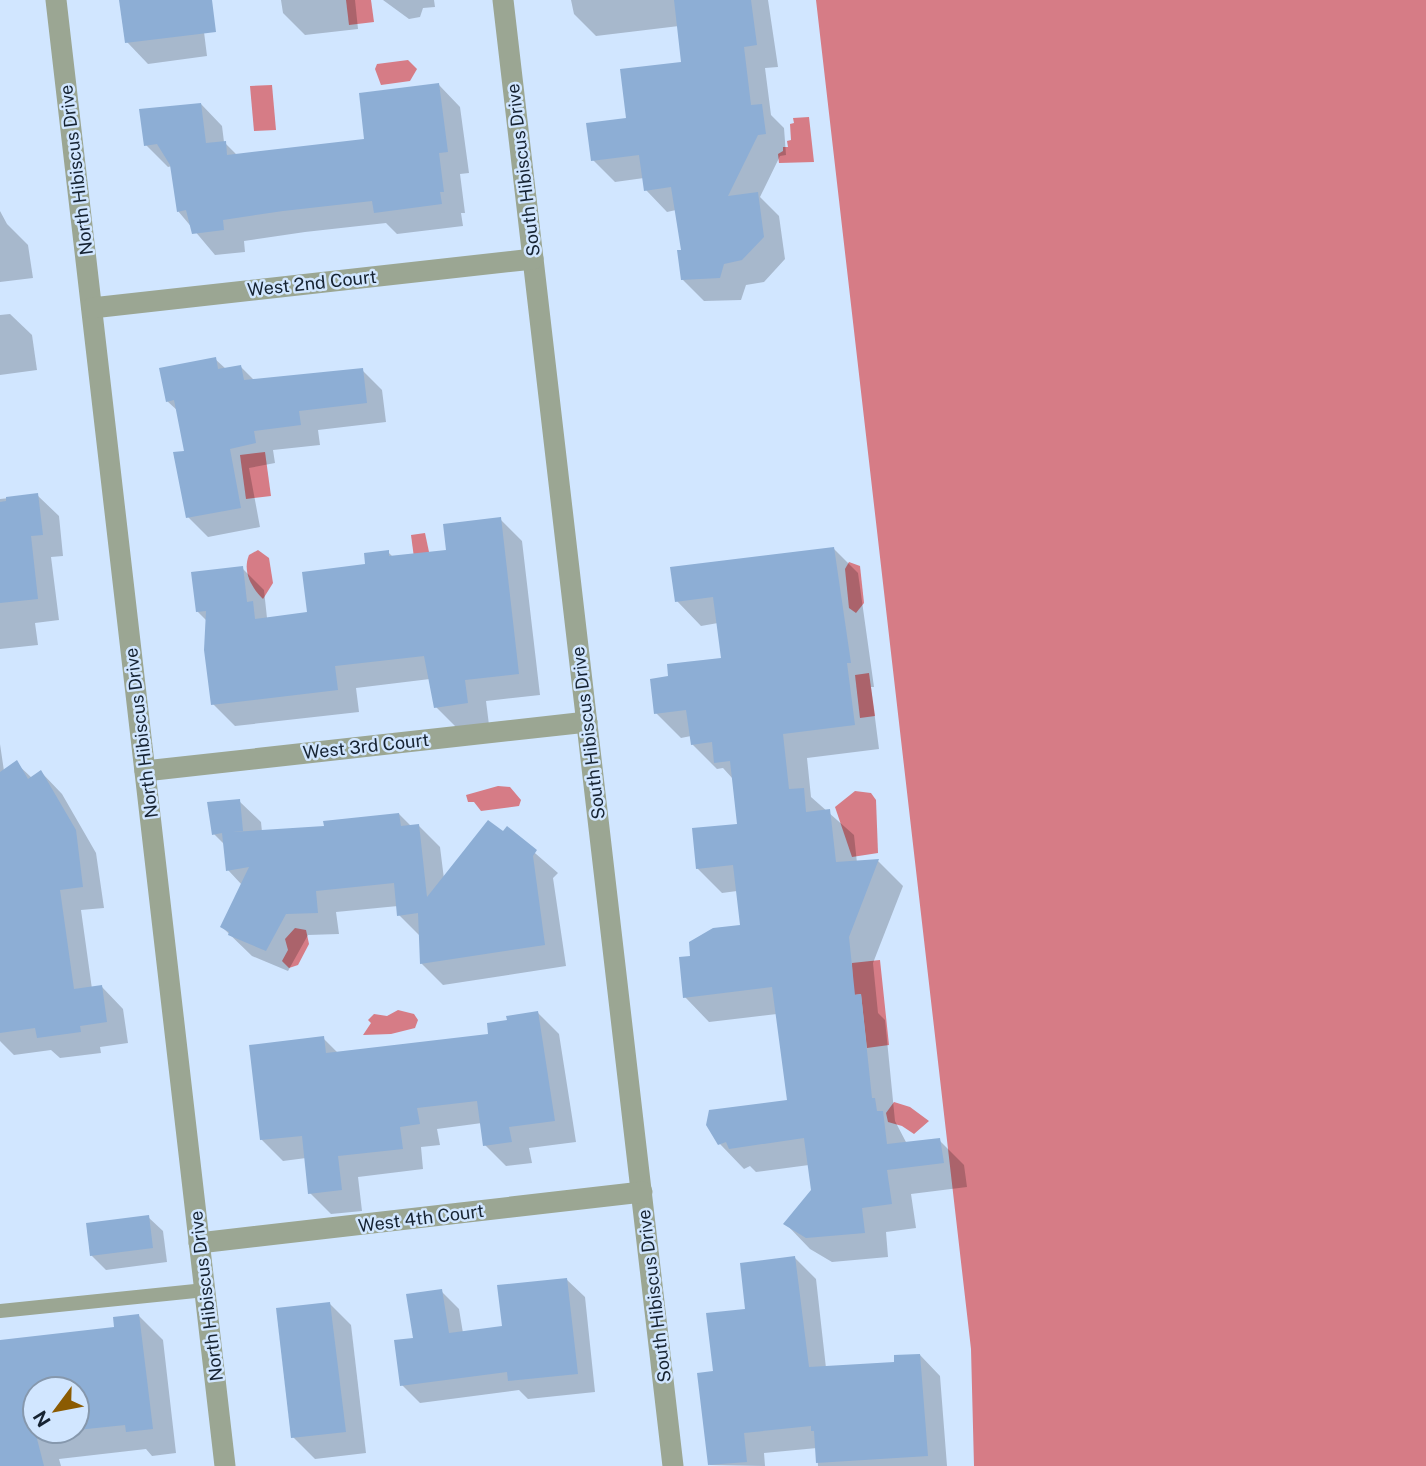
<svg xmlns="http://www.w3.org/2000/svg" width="1426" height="1466" font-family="'Public Sans',sans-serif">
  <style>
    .water { fill: #d67c86 }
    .shadow { fill: #0003; fill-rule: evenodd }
    .building { fill: #8daed5 }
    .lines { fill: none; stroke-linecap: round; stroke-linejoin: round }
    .service { stroke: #9ba693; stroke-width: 14 }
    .minor { stroke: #9ba693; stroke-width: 21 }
    .labels { text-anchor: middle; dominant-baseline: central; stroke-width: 5; stroke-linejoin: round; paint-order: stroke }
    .street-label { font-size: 18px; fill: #162332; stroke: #d1e6ff }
  </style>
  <rect width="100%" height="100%" fill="#d1e6ff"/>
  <g class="water">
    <polygon points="346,0 371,0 374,22 349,25"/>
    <polygon points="816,0 1426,0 1426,1466 974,1466 971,1349"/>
    <polygon points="408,60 417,69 410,81 381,85 375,69 377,64"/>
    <polygon points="272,85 276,130 254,131 250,86"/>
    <polygon points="809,117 814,162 779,163 778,154 783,151 783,147 788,147 787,141 791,140 790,124 794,123 793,118"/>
    <polygon points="265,452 271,496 246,499 240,455"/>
    <polygon points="425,533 429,552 423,625 411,535"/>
    <path d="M258,550L269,558L273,583L263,599C252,588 242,572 249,555Z"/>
    <polygon points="849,562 860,566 864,603 856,613 849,608 845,569"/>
    <polygon points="869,673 875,716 860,718 855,675"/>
    <polygon points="498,786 510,787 521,800 519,806 481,811 474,802 468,802 466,795"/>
    <polygon points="855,791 871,793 876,800 878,853 852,857 835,807"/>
    <polygon points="295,928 306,930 309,944 298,965 289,968 282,961 288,950 285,939"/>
    <polygon points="880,960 889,1045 867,1048 861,994 853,995 852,963"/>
    <polygon points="398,1010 414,1014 418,1020 415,1028 391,1034 363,1035 371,1023 368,1020 374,1014 387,1016"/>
    <polygon points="894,1102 910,1107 929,1121 914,1134 902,1126 888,1122 886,1113"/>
  </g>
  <g class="shadow">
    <polygon points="121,0 200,0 207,56 148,64 127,42"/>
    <polygon points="281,0 355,0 358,29 305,35 283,13"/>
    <polygon points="383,0 434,0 435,7 423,8 420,17 409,19"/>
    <polygon points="571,0 768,0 778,67 765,68 771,115 784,128 786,155 780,156 760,197 779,216 785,259 764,282 746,285 741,300 704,301 682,279 683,251 676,210 667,212 646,190 644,178 615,182 593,160 683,63 679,26 596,36 574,14"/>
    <polygon points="439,85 460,107 469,173 460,174 465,213 461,213 463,226 397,234 386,223 305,232 244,241 245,252 215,255 178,211 172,166 168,167 146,145 201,104 222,126 224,142 238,156 366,141"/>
    <polygon points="0,211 7,224 28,245 33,278 0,282"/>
    <polygon points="10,314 32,335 37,370 0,375 0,315"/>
    <polygon points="215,359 226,369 240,366 255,381 362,370 382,390 386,422 318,430 320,445 273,450 275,463 249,468 260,527 208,537 188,517 186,452 178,411 167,401"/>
    <polygon points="37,495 59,516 63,556 51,557 59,620 35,623 38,645 0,649 0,499"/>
    <polygon points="500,519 522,541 540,695 486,701 489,725 458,729 436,707 430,679 356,688 359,712 235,726 213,704 207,621 197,611 242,568 264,590 267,618 309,613 388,552 394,558 448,552"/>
    <polygon points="834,549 858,573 874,687 871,687 879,749 807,758 811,797 854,835 857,863 878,861 903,886 873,963 878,1013 885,1020 895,1121 907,1144 939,1140 964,1165 967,1187 911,1194 916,1228 886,1232 888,1257 832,1262 810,1249 786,1224 813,1190 809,1165 756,1172 750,1166 744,1169 720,1144 789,1102 777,1014 709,1022 685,997 692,957 742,926 737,891 722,893 697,868 739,826 733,779 723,768 717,769 692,744 691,736 681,738 656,713 670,678 723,659 718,623 701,626 677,601"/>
    <polygon points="0,744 4,771 16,763 32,778 41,772 62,794 96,853 104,908 81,910 92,989 102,987 123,1009 128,1043 100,1047 101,1053 60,1058 51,1050 14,1055 0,1041"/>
    <polygon points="239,801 261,822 262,832 326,828 399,814 411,826 418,825 440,847 444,879 507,829 558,873 553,878 566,966 443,985 421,963 420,936 399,915 398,906 336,912 339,934 308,935 288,971 252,956 222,927 242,885 228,870 225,845 214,834"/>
    <polygon points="538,1013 559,1034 576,1142 529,1148 532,1163 506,1166 485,1145 482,1123 437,1129 440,1145 421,1147 423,1169 358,1177 362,1211 331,1214 310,1193 306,1158 283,1161 261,1139 323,1038 338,1053 490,1036"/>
    <polygon points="148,1217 163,1231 167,1262 106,1270 91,1255"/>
    <polygon points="795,1258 816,1279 826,1368 896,1364 920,1355 940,1376 947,1466 818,1466 817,1448 764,1453 765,1466 710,1465 715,1372 747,1310"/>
    <polygon points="566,1279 585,1297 595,1392 528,1399 519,1390 420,1403 402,1385 415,1339 441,1291 459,1309 463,1333 504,1328"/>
    <polygon points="329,1303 351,1325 366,1453 315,1459 293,1437"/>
    <path d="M139,1316L163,1340L176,1453L152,1456L146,1449L59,1459L61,1466H0V1341L116,1328ZM35,1389H77V1431H35Z"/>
  </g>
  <g class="building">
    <polygon points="119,0 212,0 216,32 125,43"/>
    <polygon points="674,0 751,0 757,45 744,47 751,105 762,104 766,134 758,135 728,196 758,192 764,237 742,260 724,264 720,278 681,280 677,250 681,250 671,187 644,191 639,155 591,161 586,123 626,118 620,69 681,62"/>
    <polygon points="439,83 448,152 439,153 444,192 440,192 442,204 374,213 372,201 283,211 223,220 224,230 192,234 186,210 177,212 170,165 157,144 144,146 139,109 201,103 206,143 226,141 227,155 364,139 359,93"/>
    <polygon points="216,357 218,369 241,365 244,380 363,368 367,403 299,411 301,425 254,431 256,443 230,449 241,508 186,518 173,452 184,451 174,400 166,402 159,368"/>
    <polygon points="38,493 43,535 31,536 38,599 0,603 0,502 6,501 6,497"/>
    <polygon points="501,517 519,674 465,680 468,703 434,708 424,656 335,666 338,690 211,705 204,650 206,611 196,612 191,572 243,566 247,602 253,601 255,619 307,612 302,572 365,564 364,553 389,550 389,556 446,550 443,524"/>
    <polygon points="834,547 851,663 847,663 855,725 783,734 789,789 804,788 806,812 830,809 836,862 879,859 849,937 855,995 861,994 872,1098 875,1098 877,1111 883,1111 887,1144 940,1138 944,1163 887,1170 892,1204 862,1208 865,1233 806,1238 783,1224 811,1190 804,1138 729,1149 726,1142 718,1145 706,1125 709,1110 787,1100 772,987 683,998 679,957 690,956 689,942 713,928 740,925 733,865 696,869 692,828 737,824 730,761 714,763 712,742 691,745 686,710 654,714 650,679 668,676 667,664 721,658 713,597 675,602 670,567"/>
    <polygon points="17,760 28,779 41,770 76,830 83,887 60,890 74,989 102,985 107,1022 80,1026 81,1032 37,1038 35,1028 0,1033 0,772"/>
    <polygon points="240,799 243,831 233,832 324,826 323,821 399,813 401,826 419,824 427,897 488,820 503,831 507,826 537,850 533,856 545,945 420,964 418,913 397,916 394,883 316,891 318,913 286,914 266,951 228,935 229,932 220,927 249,867 226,871 222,833 212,835 207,802"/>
    <polygon points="538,1011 555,1121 509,1127 512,1142 483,1146 477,1101 417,1108 420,1124 400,1127 403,1149 338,1156 342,1190 308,1194 302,1136 260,1140 249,1045 324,1036 326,1053 488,1034 487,1023 507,1020 506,1016"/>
    <polygon points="149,1215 153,1248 90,1256 86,1223"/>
    <polygon points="795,1256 809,1367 894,1362 894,1355 920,1354 928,1456 816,1463 814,1431 811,1431 811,1426 744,1433 747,1462 708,1465 697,1373 713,1371 706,1313 745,1309 740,1263"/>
    <polygon points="567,1278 578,1374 508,1381 507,1372 400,1386 394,1340 413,1338 406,1294 442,1289 449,1333 502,1326 497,1285"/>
    <polygon points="330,1302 346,1432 291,1438 276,1308"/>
    <polygon points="139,1314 153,1429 126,1432 125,1425 77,1430 77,1389 35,1389 35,1431 71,1431 36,1435 44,1466 0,1466 0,1340 114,1327 113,1317"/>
  </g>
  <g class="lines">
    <polyline class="service" points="0,1311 205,1290"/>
    <g class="minor">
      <polyline points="56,0 225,1466"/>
      <polyline points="503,0 673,1466"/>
      <polyline points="92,308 533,259"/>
      <polyline points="145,771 587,722"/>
      <polyline points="199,1243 642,1192"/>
    </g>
  </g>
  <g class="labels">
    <g class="street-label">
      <text transform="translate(76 170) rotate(-97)">North Hibiscus Drive</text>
      <text transform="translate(523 170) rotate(-97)">South Hibiscus Drive</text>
      <text transform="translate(312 283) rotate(-6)">West 2nd Court</text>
      <text transform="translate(141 733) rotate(-97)">North Hibiscus Drive</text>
      <text transform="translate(588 733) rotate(-97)">South Hibiscus Drive</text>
      <text transform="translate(366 746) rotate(-6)">West 3rd Court</text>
      <text transform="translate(421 1218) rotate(-7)">West 4th Court</text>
      <text transform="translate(206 1296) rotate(-97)">North Hibiscus Drive</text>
      <text transform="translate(654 1296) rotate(-97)">South Hibiscus Drive</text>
    </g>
  </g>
  <g transform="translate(56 1410) rotate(238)"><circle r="33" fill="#d1e6ff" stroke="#8698ad" stroke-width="2"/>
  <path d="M0-5L12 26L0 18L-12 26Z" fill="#8b5b02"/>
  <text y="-10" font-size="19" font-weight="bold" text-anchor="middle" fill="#162332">N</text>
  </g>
</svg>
